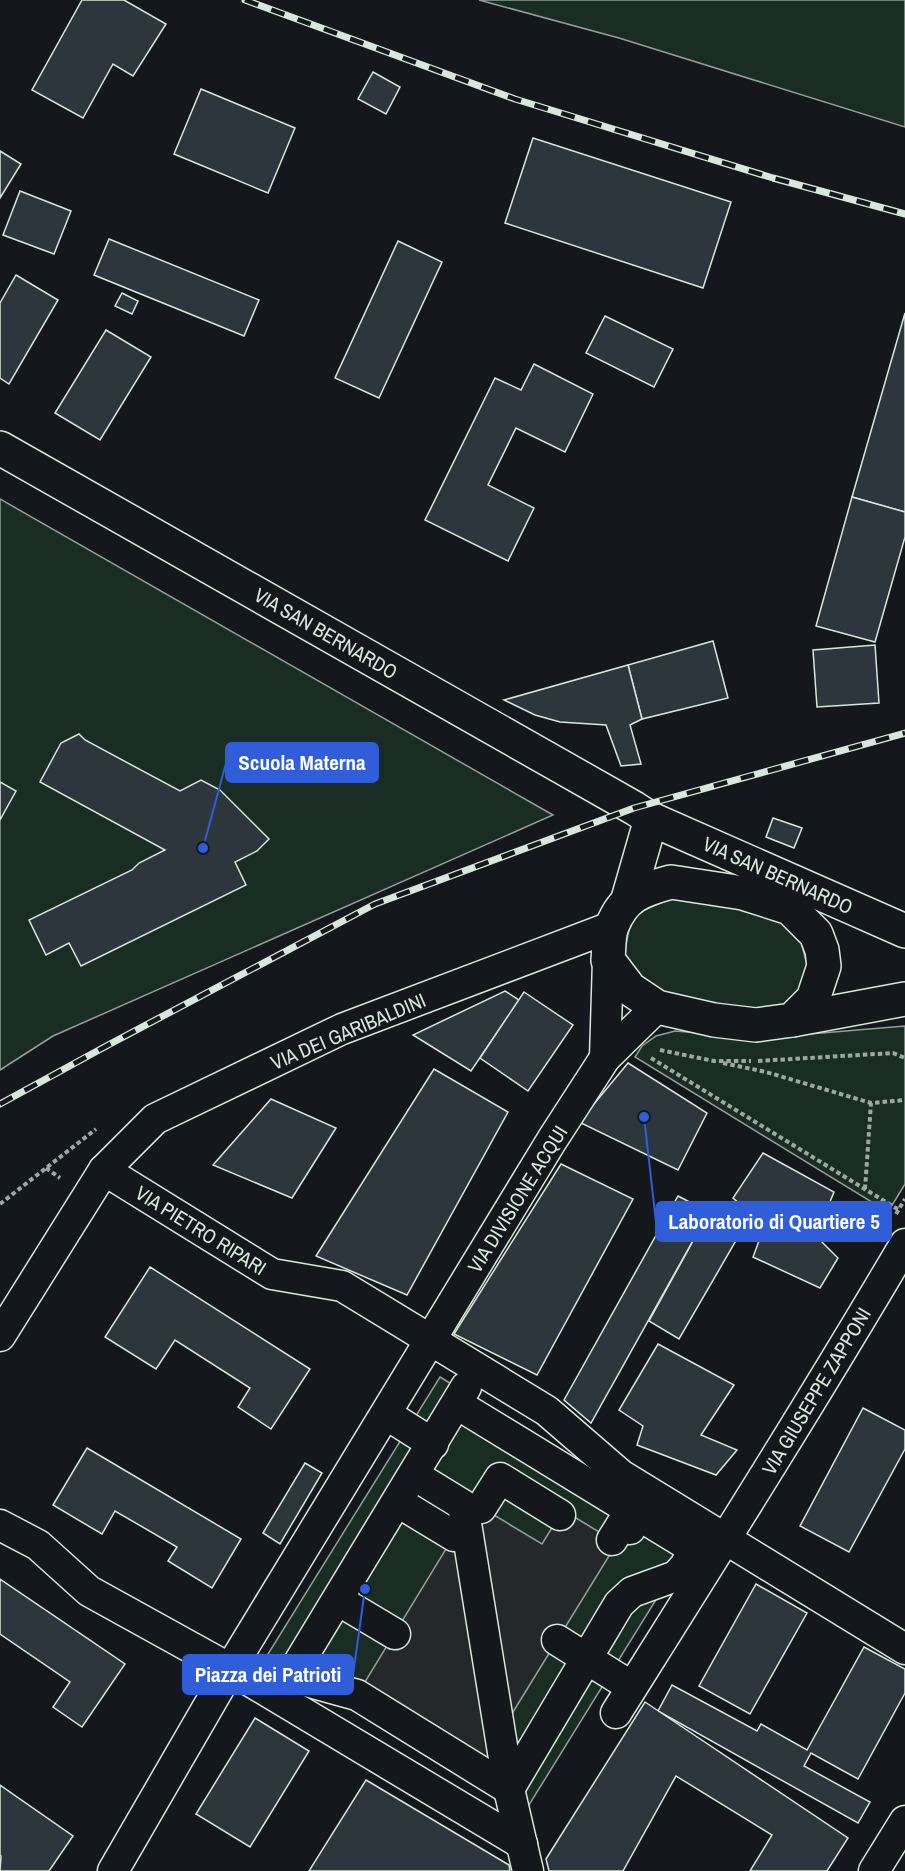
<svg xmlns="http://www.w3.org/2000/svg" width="905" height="1871" font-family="'Archivo Narrow',sans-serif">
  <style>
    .green { fill: #1a2d24; stroke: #939e99; stroke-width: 1.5; fill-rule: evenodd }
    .parking { fill: #24282b; stroke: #939e99; stroke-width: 1.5 }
    .building { fill: #2c363c; stroke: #d8e6dc; stroke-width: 1.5 }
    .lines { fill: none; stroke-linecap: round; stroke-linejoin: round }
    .street-casing { stroke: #d8e6dc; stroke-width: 33 }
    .secondary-casing { stroke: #d8e6dc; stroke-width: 36 }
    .path { stroke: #9da8a2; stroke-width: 4; stroke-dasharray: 4.5 3; stroke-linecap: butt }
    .street { stroke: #14181c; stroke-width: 30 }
    .secondary { stroke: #14181c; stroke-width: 33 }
    .rail-casing { stroke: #d8e6dc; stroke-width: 7 }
    .rail { stroke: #14181c; stroke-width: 4.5; stroke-dasharray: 14; stroke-linecap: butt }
    .labels { text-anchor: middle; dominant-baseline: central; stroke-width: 4.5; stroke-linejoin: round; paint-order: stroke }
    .street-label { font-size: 20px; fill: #d8e6dc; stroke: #14181c }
    .leader { fill: none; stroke: #305dd8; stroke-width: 2 }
    .callout-dot { fill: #305dd8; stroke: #14181c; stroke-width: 2 }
    .callout { fill: #305dd8; stroke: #305dd8; stroke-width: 2 }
    .callout-label { font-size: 21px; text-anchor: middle; font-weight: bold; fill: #fff }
  </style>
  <rect width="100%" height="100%" fill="#14181c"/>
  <g class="green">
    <polygon points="479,0 905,0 905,127 619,38"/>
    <polygon points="0,499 553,815 53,1036 0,1070"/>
    <path d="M673,898L739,909L781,922L801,942L807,965L798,991L783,1006L756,1008L717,1004L663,992L641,977L625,955C629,913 636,913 673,898Z"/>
    <polygon points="905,1026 905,1184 888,1212 635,1057 642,1046 656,1036 675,1031 761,1038"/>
    <path d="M440,1377L696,1535L524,1813L268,1654ZM474,1504L542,1545L563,1510L616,1543L500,1733L358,1695Z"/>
  </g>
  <polygon class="parking" points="474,1503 542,1544 563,1510 617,1543 500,1733 509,1789 357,1695"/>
  <g class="building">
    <polygon points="82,0 124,0 166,24 133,76 113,64 83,118 32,90"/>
    <polygon points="373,72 400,87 386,114 358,99"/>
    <polygon points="201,89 295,128 268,193 174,154"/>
    <polygon points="533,138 731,202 703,288 505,223"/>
    <polygon points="0,151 21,164 0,198"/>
    <polygon points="20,191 71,211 54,254 3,235"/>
    <polygon points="109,239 259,300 244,336 94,275"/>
    <polygon points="398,241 442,262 379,398 335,378"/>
    <polygon points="16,275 58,300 9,384 0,378 0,303"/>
    <polygon points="122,293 138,301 132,314 115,306"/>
    <polygon points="905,313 905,512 852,497"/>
    <polygon points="605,316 673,349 654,387 586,353"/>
    <polygon points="106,330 151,357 100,440 55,413"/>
    <polygon points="534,364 593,394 565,452 516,428 488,485 534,508 508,561 425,520 495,378 521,390"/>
    <polygon points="852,497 905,512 905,537 875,642 816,626"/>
    <polygon points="713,641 728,698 642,719 628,665"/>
    <polygon points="875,645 879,703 817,707 813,650"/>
    <polygon points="628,665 642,719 630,725 641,764 621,766 606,725 560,722 535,715 504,700"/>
    <polygon points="79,734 85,740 180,791 201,780 220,790 269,839 257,851 235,862 246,885 81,966 69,943 46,955 29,920 132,870 139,863 165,850 40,782 61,743"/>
    <polygon points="0,782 16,791 0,820"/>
    <polygon points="773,818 802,828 794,848 766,837"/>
    <polygon points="505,991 519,1000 471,1071 413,1035"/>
    <polygon points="524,992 573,1025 528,1091 480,1058"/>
    <polygon points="628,1063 707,1113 678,1170 579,1122"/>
    <polygon points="434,1069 508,1112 407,1295 316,1256"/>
    <polygon points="271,1099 336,1128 292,1198 213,1165"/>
    <polygon points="763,1153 834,1192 816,1236 838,1258 820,1288 753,1257 765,1225 733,1198"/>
    <polygon points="561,1164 633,1199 537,1375 454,1334"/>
    <polygon points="678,1196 709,1212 591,1423 564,1400"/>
    <polygon points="709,1212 745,1225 679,1339 649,1321"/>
    <polygon points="150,1267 310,1369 271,1429 238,1407 250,1388 175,1340 156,1369 105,1337"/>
    <polygon points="658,1344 734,1385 701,1435 737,1450 716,1475 637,1445 643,1426 619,1410"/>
    <polygon points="863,1408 905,1430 905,1449 849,1552 800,1526"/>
    <polygon points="87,1448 241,1539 212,1588 168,1561 177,1547 115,1511 102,1534 53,1505"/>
    <polygon points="305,1463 322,1473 280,1544 263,1533"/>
    <polygon points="0,1579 125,1664 82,1727 53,1707 70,1682 0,1634"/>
    <polygon points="756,1584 807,1613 750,1714 699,1686"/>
    <polygon points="864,1647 905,1669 905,1693 858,1779 811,1753 804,1766 870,1802 858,1823 658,1711 672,1685 757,1731 761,1724 807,1750"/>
    <polygon points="645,1702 848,1838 827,1871 750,1871 772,1835 676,1776 623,1871 549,1871 546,1859"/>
    <polygon points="255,1718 309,1751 250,1847 196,1814"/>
    <polygon points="366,1780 509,1865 510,1871 309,1871"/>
    <polygon points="0,1785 73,1836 49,1871 0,1871 1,1856 0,1855"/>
  </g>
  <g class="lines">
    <g class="street-casing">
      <g id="street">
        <polyline points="605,1058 608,960"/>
        <polyline points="104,1170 272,1274 342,1286 547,1411 621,1475 905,1649"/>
        <polyline points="0,1336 104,1170 155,1119 342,1029 611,927"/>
        <polyline points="457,1404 694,1549 685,1566 676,1576 632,1592 619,1604 509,1789"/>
        <polyline points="386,1414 433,1444"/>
        <polyline points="414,1475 463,1505 509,1789 528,1871"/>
        <polyline points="398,1502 454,1536"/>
        <polyline points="481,1508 500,1478 560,1515"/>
        <polyline points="0,1525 38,1545 89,1591 230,1669 522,1844"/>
        <polyline points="612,1540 622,1524 630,1529 638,1516"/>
        <polyline points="338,1600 395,1634"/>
        <polyline points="557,1640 632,1687"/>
        <polyline points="292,1677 357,1695 509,1789"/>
        <polyline points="278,1697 466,1387"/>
        <path d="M616,1713C714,1557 812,1402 905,1244"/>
        <polyline points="113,1871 230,1669 552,1140 605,1058 657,1007"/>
        <polyline points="874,1871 905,1821"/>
      </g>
    </g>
    <g class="secondary-casing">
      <g id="secondary">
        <polyline points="0,448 634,808 651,819"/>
        <path d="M671,882L743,893L790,908L816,934L822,950L824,966L813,999L792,1020L756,1025L714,1020L657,1007L630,989L608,960C609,950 608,936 612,926C624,896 641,890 671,882Z"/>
        <polyline points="628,899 651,819 905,931"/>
        <polyline points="792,1020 905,999"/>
      </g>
    </g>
    <g class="path">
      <polyline points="660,1050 714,1061 751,1061"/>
      <polyline points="651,1058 899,1210"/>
      <polyline points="758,1061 893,1053 905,1058"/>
      <polyline points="723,1063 766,1072 871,1103 905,1100"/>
      <polyline points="46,1168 60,1178"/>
      <polyline points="865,1189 871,1103"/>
      <polyline points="0,1204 96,1129"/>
      <polyline points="896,1214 905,1199"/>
    </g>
    <use href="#street" class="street"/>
    <use href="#secondary" class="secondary"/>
    <g class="rail-casing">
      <g id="rail">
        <polyline points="245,0 515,99 773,178 905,214"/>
        <polyline points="0,1104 110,1044 375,904 634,808 905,733"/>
      </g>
    </g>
    <use href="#rail" class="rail"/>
  </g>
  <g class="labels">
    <g class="street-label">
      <text transform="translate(326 633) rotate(30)">VIA SAN BERNARDO</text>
      <text transform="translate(778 875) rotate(24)">VIA SAN BERNARDO</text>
      <text transform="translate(348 1031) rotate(-23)">VIA DEI GARIBALDINI</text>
      <text transform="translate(517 1199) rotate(-58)">VIA DIVISIONE ACQUI</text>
      <text transform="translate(201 1230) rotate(32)">VIA PIETRO RIPARI</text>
      <text transform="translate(816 1391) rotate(-59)">VIA GIUSEPPE ZAPPONI</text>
    </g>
  </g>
  <path class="leader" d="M203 848L226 763M644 1117L656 1222M365 1589L353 1675"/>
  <g class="callout-dot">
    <circle cx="203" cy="848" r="6"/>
    <circle cx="644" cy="1117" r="6"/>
    <circle cx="365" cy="1589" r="6"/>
  </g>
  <g class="callout">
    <rect x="226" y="743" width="152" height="39" rx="6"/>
    <rect x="656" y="1202" width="235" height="39" rx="6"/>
    <rect x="183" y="1655" width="170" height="39" rx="6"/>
  </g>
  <g class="callout-label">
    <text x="302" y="770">Scuola Materna</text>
    <text x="774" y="1229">Laboratorio di Quartiere 5</text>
    <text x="268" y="1682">Piazza dei Patrioti</text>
  </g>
</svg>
